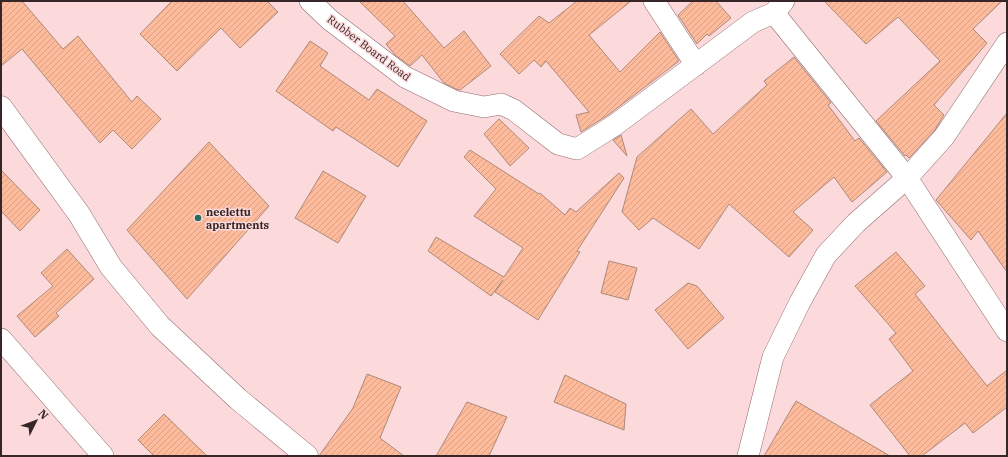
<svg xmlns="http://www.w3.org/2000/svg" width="1008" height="457" font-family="'IBM Plex Serif',serif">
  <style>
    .building { fill: url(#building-hatch); stroke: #ad8a7a }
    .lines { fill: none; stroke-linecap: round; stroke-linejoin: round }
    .minor-casing { stroke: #926c70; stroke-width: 22 }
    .secondary-casing { stroke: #926c70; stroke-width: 23 }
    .minor { stroke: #fff; stroke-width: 21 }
    .secondary { stroke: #fff; stroke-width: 22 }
    .poi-dot { fill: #276d60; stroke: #fcd9db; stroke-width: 1.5 }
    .labels { text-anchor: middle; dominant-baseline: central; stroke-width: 3; stroke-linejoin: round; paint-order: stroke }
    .street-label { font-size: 11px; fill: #362627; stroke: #fcd9db }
    .poi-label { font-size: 11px; font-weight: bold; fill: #362627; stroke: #fcd9db; text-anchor: start }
  </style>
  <defs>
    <pattern id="building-hatch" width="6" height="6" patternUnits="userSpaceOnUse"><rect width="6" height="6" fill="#febb9b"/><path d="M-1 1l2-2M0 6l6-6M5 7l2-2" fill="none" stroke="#daa186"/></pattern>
  </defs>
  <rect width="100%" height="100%" fill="#fcd9db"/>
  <g class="building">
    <polygon points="1,1 22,1 63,49 78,36 132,102 137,96 161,119 132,149 113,130 100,143 22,49 1,66"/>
    <polygon points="172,1 267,1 278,12 240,48 221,28 177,71 140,34"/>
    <polygon points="359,1 403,1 444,48 464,31 491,66 460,90 458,90 444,83 422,55 410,66 395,55 386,44 395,36"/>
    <polygon points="577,1 631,1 589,35 620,72 660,32 679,61 608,115 581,132 576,115 589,112 546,61 541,67 534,60 519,74 500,54 539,16 549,23"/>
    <polygon points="693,1 716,1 731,18 709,36 707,34 697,44 678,15"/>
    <polygon points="824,1 1002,1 973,29 987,43 934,105 944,115 935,130 909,158 906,155 905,156 876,121 940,61 898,17 866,44"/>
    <polygon points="310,41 328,53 320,66 369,100 377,89 427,121 398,167 336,127 333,131 276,91"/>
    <polygon points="794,57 831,103 828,105 855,141 859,138 887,172 852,202 834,177 793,212 813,230 789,257 729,204 699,249 653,218 639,230 622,212 637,157 691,109 713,134 767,85 764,81"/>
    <polygon points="1007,113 1007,272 978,231 971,240 936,200"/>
    <polygon points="499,119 529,148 510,166 484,134"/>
    <polygon points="621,135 627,156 613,140"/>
    <polygon points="209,142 269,206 187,299 127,230"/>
    <polygon points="470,150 539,194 540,193 565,215 570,208 576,212 619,173 624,178 577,251 580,252 538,320 495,292 503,280 491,296 428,251 436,237 504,277 523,248 474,216 496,189 464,157"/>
    <polygon points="1,170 40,210 20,231 1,211"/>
    <polygon points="323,171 366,196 338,243 295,218"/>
    <polygon points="67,249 94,279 56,313 59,316 35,337 17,316 53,286 41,273"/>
    <polygon points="896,252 925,286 915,294 987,386 1007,370 1007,407 973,433 965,423 922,456 910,456 870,405 913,371 889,339 896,333 855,286"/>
    <polygon points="609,261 637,268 628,300 601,293"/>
    <polygon points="688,283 697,286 724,318 688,349 655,310"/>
    <polygon points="367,374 401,387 380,438 404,456 319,456 353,408"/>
    <polygon points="565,375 626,404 624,430 554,402"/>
    <polygon points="796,401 890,456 764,456"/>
    <polygon points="467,402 507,417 489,456 436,456"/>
    <polygon points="164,414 207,456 154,456 138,440"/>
  </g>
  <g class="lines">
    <g class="minor-casing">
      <g id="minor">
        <polyline points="310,1 330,20 405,77 454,101 484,107 501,104 514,110 558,144 577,149 615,125 753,22 774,13 784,1"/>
        <polyline points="654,1 696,65"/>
        <polyline points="774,13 907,178 1007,331"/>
        <polyline points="1,339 103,456"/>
        <polyline points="748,456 773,357 800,302 826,255 856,223 907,178 944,137 1007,43"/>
      </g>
    </g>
    <g class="secondary-casing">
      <polyline id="secondary" points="1,107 79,214 111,267 160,326 238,399 307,456"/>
    </g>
    <use href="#minor" class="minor"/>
    <use href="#secondary" class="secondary"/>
  </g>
  <circle class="poi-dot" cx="198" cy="218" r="4"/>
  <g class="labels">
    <g class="street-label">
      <text transform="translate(369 48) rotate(37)">Rubber Board Road</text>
    </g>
    <g class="poi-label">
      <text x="206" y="212">neelettu<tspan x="206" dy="13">apartments</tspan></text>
    </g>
  </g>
  <rect width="1008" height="457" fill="none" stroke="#362627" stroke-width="4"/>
  <g transform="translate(36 421) rotate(48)" stroke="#fcd9db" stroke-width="3" paint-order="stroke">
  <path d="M0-3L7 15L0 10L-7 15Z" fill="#362627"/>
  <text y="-6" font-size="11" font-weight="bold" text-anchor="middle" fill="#362627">N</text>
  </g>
</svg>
